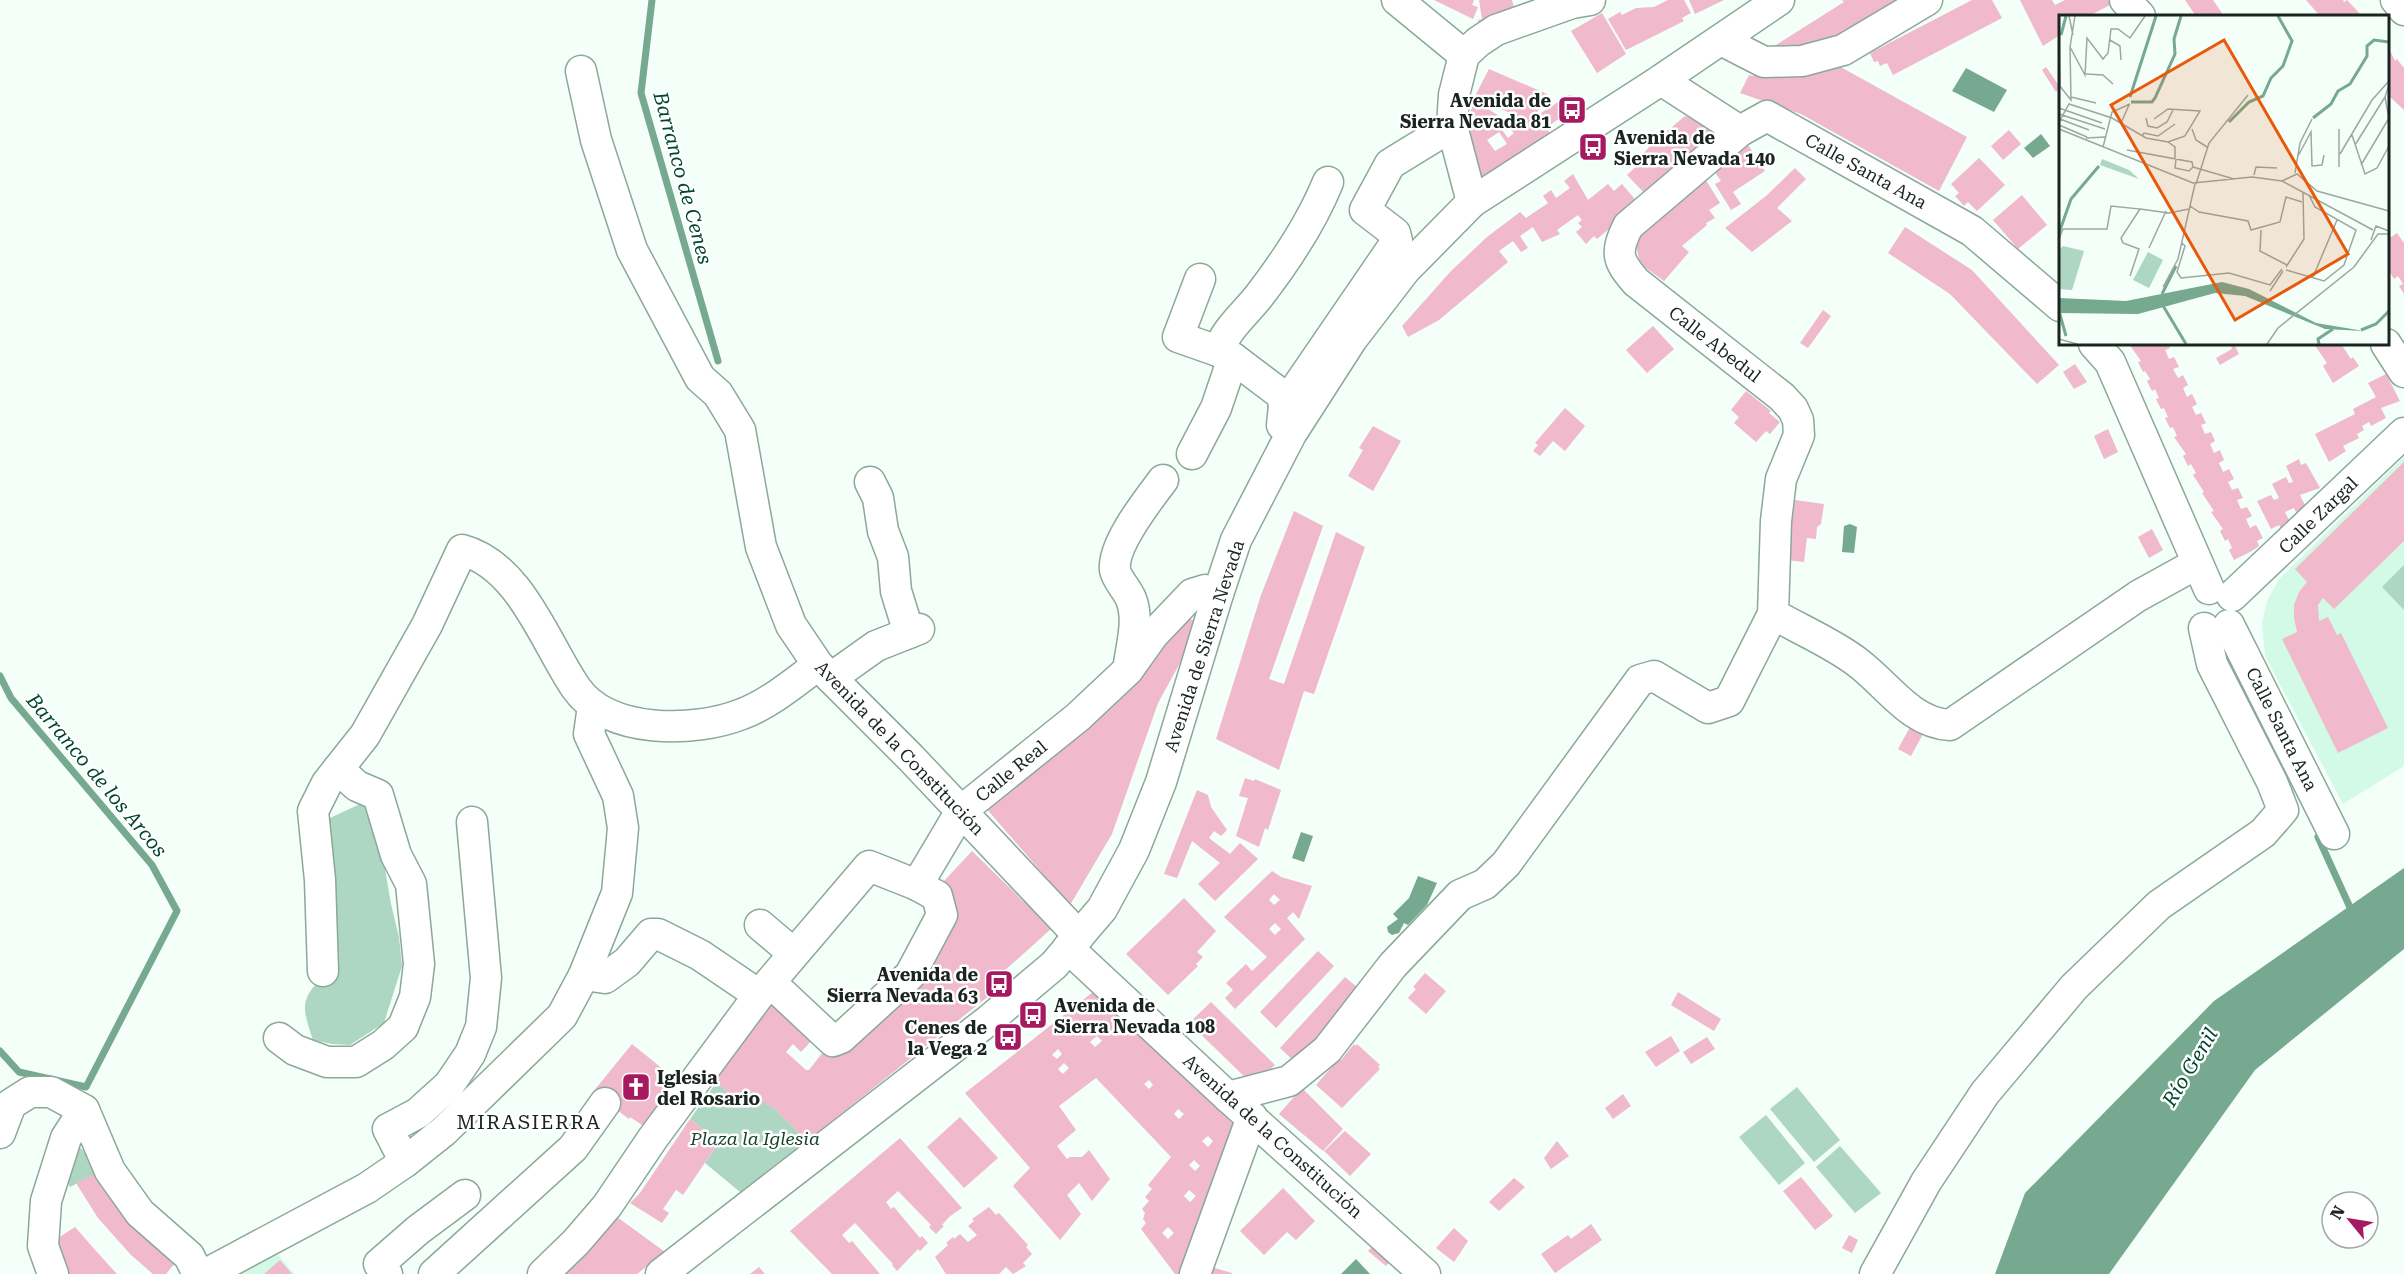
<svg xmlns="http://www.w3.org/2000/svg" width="2404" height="1274" font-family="'Roboto Serif',serif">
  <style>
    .built { fill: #d3fae6 }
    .green { fill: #add7c2 }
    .water { fill: #76a990 }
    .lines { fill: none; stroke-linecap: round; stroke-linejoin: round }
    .stream { stroke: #76a990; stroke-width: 7 }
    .building { fill: #f0b9cc; fill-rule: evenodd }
    .minor-casing { stroke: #8ca899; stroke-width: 33 }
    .minor { stroke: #fff; stroke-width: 30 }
    .labels { text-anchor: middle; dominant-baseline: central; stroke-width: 5; stroke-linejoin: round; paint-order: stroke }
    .poi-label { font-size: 18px; font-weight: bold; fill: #1a2520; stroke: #fff; text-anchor: end }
    .street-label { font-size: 18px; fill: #1a2520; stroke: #fff }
    .park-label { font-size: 18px; font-style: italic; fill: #17422f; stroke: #fff }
    .water-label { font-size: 20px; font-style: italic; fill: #00462e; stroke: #fff }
    .neighbourhood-label { font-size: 20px; letter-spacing: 1.5px; fill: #1a2520; stroke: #fff }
    .inset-river { fill: none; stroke: #76a990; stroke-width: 3 }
    .inset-road { fill: none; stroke: #9ca8a2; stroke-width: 1.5 }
    .view { fill: #e8590c; fill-opacity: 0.15; stroke: #e8590c; stroke-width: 3 }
    .inset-edge { fill: none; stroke: #1a2520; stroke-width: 3 }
  </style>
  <rect width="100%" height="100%" fill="#f3fff8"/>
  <g class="built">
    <polygon points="2404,457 2404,766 2343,804 2265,656 2262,623 2267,601 2279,579"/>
    <polygon points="274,1250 294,1274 230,1274"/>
  </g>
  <g class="green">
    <polygon points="2404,565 2404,610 2382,587"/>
    <path d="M373,798L391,904L399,937L402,966L384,1023L350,1045L332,1044L313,1040C302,1007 299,999 326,974L319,823Z"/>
    <polygon points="716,1083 741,1102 751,1091 771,1105 807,1141 740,1192 705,1163 719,1142 690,1119"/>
    <polygon points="1797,1087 1840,1140 1814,1162 1770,1109"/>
    <polygon points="1766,1115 1805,1163 1779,1185 1739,1137"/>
    <polygon points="1840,1146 1881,1193 1855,1213 1816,1167"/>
    <polygon points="77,1147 82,1149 97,1173 70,1187 66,1180"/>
  </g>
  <g class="water">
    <polygon points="1966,68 2007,90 1994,112 1952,91"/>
    <polygon points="2041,134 2050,146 2033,158 2024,148"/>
    <polygon points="1850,524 1857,527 1854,553 1842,552 1844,526"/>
    <polygon points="1301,832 1313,836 1304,862 1292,858"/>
    <polygon points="2404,868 2404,949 2255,1070 2109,1274 1995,1274 2025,1193 2214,1001"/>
    <polygon points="1418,876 1437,883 1427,905 1408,925 1404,923 1399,933 1392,935 1388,932 1387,927 1398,919 1393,914 1409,898"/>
    <polygon points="1356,1259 1370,1274 1341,1274"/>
  </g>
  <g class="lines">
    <g class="stream">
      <polyline points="652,0 641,93 718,361"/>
      <polyline points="0,676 11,698 152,865 177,911 86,1087 19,1072 0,1051"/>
      <polyline points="2318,837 2353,914"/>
    </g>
  </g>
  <g class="building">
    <polygon points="1434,0 1474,0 1472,5 1478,7 1473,19"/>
    <polygon points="1479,0 1512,0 1517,19 1481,34 1478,20 1482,19"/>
    <polygon points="1668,0 1684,0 1691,13 1682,18 1684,21 1626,50 1608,19 1620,12 1622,15 1636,8 1654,7"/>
    <polygon points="1689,0 1724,0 1695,14"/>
    <polygon points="1842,0 1920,0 1839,46 1773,47 1844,2"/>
    <polygon points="1972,0 1992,0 2002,18 1893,75 1887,63 1880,66 1878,61 1874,62 1870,53"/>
    <polygon points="2020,0 2052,0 2055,5 2065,0 2108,0 2112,4 2089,16 2060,16 2060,35 2043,46"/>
    <polygon points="2185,0 2213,0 2224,16 2202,16 2200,13 2196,16"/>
    <polygon points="2306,0 2343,0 2344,2 2347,0 2362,16 2320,16"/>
    <polygon points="1602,13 1626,54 1597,73 1571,31"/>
    <polygon points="2388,46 2395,61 2397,59 2404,68 2404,110 2388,95"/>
    <polygon points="1761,64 1837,65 1967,137 1939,191 1801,114 1740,93 1749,75 1753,76"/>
    <polygon points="2046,67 2060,87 2056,92 2042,70"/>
    <path d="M1489,69L1547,94L1529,128L1531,127L1536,131L1544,124L1541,113L1569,95L1579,98L1582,102L1546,128L1555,139L1486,185L1474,165L1468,139L1469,118L1475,96ZM1489,103L1510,113L1506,121L1487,108ZM1507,127L1514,133L1508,138L1502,130ZM1499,132L1507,144L1495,151L1487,140Z"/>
    <polygon points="1685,116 1710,125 1722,139 1648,197 1627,175 1646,157 1643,154 1651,145"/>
    <polygon points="2009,130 2021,144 2003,160 1991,146"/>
    <polygon points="1743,137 1765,171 1733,192 1741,204 1731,210 1715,184 1721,181 1707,161"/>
    <polygon points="1979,158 2005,185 1977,211 1968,202 1964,206 1955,196 1959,193 1951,184"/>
    <polygon points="1795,168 1806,179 1777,208 1792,221 1752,252 1725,228 1766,196"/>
    <polygon points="1573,174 1588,200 1608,184 1614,191 1622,184 1639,204 1597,239 1594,236 1586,244 1576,232 1582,227 1578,223 1582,220 1578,215 1557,230 1560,234 1542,242 1533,227 1520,236 1528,248 1521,252 1513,241 1499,251 1508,262 1439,320 1408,337 1402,326 1451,271 1487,237 1520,212 1526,218 1548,203 1543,196 1551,190 1556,198 1570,188 1564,181"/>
    <polygon points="1704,177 1720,203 1709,210 1715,218 1706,223 1707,225 1682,246 1689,252 1664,281 1643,266 1639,259 1635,239"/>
    <polygon points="2022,195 2047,225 2018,249 1993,220"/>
    <polygon points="1905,227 1972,270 2059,365 2037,384 1950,294 1888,253"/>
    <polygon points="2397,233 2404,243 2404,294 2399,286 2403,284 2398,276 2394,279 2388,269 2388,239"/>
    <polygon points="1823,310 1831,316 1808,348 1800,343"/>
    <polygon points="1653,326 1674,349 1647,373 1626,350"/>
    <polygon points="2129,344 2168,344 2170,348 2165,350 2169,359 2174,357 2179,367 2173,369 2178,378 2183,375 2188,385 2183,388 2187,397 2192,394 2197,404 2192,407 2196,415 2201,413 2206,423 2201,425 2205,434 2211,432 2215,441 2210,444 2214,453 2220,450 2224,460 2219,463 2223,472 2229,469 2234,479 2228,482 2232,490 2238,488 2243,498 2237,500 2241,509 2247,507 2252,516 2246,519 2250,528 2256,525 2263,538 2257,541 2259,546 2250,552 2234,560 2229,550 2232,548 2228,539 2225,541 2220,531 2223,529 2211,512 2214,511 2202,493 2204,492 2193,475 2196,473 2191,464 2188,466 2183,456 2186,454 2174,437 2177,436 2173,427 2170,428 2165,418 2168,417 2164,408 2161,409 2156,399 2159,398 2155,389 2152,391 2147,381 2150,379 2145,371 2143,372 2138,362 2141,361"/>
    <polygon points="2234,344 2239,354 2220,365 2216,358 2232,349 2231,346"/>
    <polygon points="2314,344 2341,344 2351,359 2353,357 2359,366 2333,383 2323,366 2327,363"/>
    <polygon points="2075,364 2087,382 2074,389 2063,372"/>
    <polygon points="2386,374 2400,401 2381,408 2386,418 2371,426 2369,422 2362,426 2364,430 2357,434 2359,438 2343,446 2346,451 2329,462 2315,434 2355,414 2353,409 2376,397 2368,383"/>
    <polygon points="1746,391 1771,411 1769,413 1780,422 1770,434 1766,431 1756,442 1734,423 1739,417 1731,410"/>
    <polygon points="1565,408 1585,426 1565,451 1553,441 1540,456 1533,451 1538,445 1535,443"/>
    <polygon points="1373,426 1401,441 1373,491 1348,476 1363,450 1359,448"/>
    <polygon points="2108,429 2118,452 2104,459 2094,436"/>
    <polygon points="2299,459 2301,465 2306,463 2320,488 2300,495 2306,507 2296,512 2294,508 2285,512 2291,524 2281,529 2279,525 2271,529 2257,501 2271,495 2274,500 2279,498 2272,484 2286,477 2289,483 2293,482 2286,466"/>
    <polygon points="2404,462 2404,541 2334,609 2323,598 2318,605 2319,621 2328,617 2337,635 2341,633 2388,728 2338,753 2282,639 2297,632 2294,618 2294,605 2299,592 2307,582 2295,569"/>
    <polygon points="1795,500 1824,504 1821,524 1817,527 1816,539 1807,538 1804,562 1786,560"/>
    <polygon points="1294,511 1323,526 1269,679 1284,684 1336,532 1365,547 1314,694 1304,691 1279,770 1216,739 1261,595"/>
    <polygon points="2152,529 2163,550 2149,558 2138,537"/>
    <polygon points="1184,615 1194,621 1185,654 1158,703 1112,834 1070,905 985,807"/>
    <polygon points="1910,727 1923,734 1911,756 1898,749"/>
    <polygon points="1245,778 1254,781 1255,779 1281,790 1268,830 1265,828 1259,847 1236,836 1248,798 1239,796"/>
    <polygon points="1197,790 1208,795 1211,807 1227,830 1221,836 1214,831 1209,838 1230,854 1240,843 1258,859 1215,901 1198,884 1220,863 1192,841 1177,878 1164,874"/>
    <polygon points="972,851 1024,902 1027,900 1052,928 992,982 995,991 807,1141 771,1105 769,1107 751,1091 741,1102 711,1079 775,997 816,1036 801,1052 793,1044 786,1052 806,1070 809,1070 827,1047 932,958 946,897 944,881"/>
    <path d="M1272,871L1281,877L1312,886L1299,919L1293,912L1287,918L1305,939L1235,1009L1225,998L1233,990L1226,983L1246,964L1252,971L1267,957L1224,917ZM1274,894L1280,900L1274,905L1269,900ZM1275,923L1281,929L1275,935L1269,929Z"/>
    <polygon points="1184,898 1216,931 1197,952 1203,957 1196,964 1198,966 1168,995 1126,954"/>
    <polygon points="1318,951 1334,966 1276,1028 1260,1012"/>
    <polygon points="1425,973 1446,991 1426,1014 1408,998 1416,989 1413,987"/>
    <polygon points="1345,977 1357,987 1350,995 1356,1001 1298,1065 1280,1048"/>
    <path d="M1098,988L1240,1131L1187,1274H1175L1141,1229L1146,1223L1143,1219L1145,1213L1142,1209L1149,1201L1145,1197L1152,1189L1148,1185L1171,1157L1096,1078L1059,1106L1076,1130L1057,1146L1067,1159L1070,1157H1082L1089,1150L1110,1179L1092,1201L1079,1183L1067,1195L1081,1214L1060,1240L1013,1186L1030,1168L965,1093ZM1087,1024L1092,1028L1087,1033L1083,1029ZM1097,1036L1102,1041L1095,1047L1090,1042ZM1058,1049L1062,1054L1057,1059L1052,1055ZM1064,1063L1069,1068L1063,1074L1058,1069ZM1149,1080L1153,1085L1149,1089L1144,1084ZM1178,1109L1184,1114L1179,1119L1174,1114ZM1208,1136L1213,1141L1208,1147L1202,1141ZM1194,1160L1200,1166L1195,1171L1189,1165ZM1189,1190L1196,1196L1190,1202L1184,1196ZM1168,1227L1174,1233L1168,1239L1162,1233Z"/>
    <polygon points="1678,992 1721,1019 1714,1031 1671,1005"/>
    <polygon points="1211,1002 1275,1065 1261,1079 1250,1082 1189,1023"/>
    <polygon points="1671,1036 1680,1051 1656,1067 1645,1052"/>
    <polygon points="1707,1037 1715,1049 1691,1064 1683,1052"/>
    <polygon points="632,1044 679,1082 645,1127 630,1117 629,1119 593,1092"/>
    <polygon points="1354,1044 1356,1046 1357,1044 1380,1065 1378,1067 1380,1069 1342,1108 1316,1085 1337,1061 1335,1060 1338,1057 1341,1060"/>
    <polygon points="1302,1088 1343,1129 1323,1151 1279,1114"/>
    <polygon points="1623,1094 1631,1106 1613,1119 1605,1108"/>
    <polygon points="960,1117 998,1158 964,1188 927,1147"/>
    <polygon points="690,1119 719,1142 683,1195 676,1190 663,1209 669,1213 662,1223 630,1203 640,1193"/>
    <polygon points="1345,1131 1371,1154 1350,1176 1324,1151"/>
    <polygon points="900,1138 962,1208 949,1217 942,1225 944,1226 936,1234 929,1227 931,1225 898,1191 886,1202 891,1209 894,1207 920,1238 922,1236 928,1243 920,1251 918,1249 897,1271 892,1265 893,1264 855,1223 842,1235 849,1243 852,1241 880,1274 832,1274 790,1231"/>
    <polygon points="1557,1141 1569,1156 1551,1169 1544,1158"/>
    <polygon points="97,1173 132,1224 175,1263 166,1274 153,1274 131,1255 98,1218 76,1183"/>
    <polygon points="1801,1177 1833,1216 1815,1230 1783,1191"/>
    <polygon points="1514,1178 1525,1187 1499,1211 1489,1202"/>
    <polygon points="1283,1188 1315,1221 1296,1240 1287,1232 1264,1255 1240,1231"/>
    <polygon points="989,1207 996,1215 999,1213 1028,1245 1026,1247 1032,1254 1023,1263 1026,1266 1013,1274 1006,1267 999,1274 946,1274 935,1257 948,1245 946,1243 953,1237 954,1239 960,1234 968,1242 977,1235 968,1226 974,1221 972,1219"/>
    <polygon points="617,1217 665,1252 637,1274 559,1274"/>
    <polygon points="1591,1224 1602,1240 1555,1273 1541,1254 1568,1235 1571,1239"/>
    <polygon points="75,1227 96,1251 117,1274 64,1274 57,1257 58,1238"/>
    <polygon points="1454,1228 1468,1241 1454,1262 1436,1248"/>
    <polygon points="1849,1235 1858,1240 1852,1253 1842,1248"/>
    <polygon points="1376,1243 1393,1258 1386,1266 1368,1251"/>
    <polygon points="280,1260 292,1274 264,1274"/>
    <polygon points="1208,1266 1232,1273 1232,1274 1200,1274"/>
    <polygon points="759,1267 765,1274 750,1274"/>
  </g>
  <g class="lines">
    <g class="minor-casing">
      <g id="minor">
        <polyline points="1397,0 1464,55"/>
        <polyline points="2125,0 2140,16"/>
        <polyline points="2396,0 2404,10"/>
        <polyline points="1721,40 1764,62 1802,61 1843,50 1927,0"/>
        <polyline points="581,71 596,140 632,250 700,378 718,394 740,430 761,547 791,625 818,665 911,758 1079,936"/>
        <polyline points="1661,80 1740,131 1767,116 1972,231 2060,306"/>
        <polyline points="1472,202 1452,126 1454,95 1464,55 1478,42 1496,30 1572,3 1590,0"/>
        <polyline points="1200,279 1178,337 1218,351"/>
        <polyline points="2094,344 2110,362 2209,589"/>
        <polyline points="2386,344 2404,372"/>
        <path d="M1284,406L1282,395L1233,358L1218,351C1227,328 1244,315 1259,296C1286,261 1311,224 1328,182"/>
        <polyline points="1282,425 1284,406 1397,241 1395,233 1365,210 1390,164 1452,126"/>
        <polyline points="1192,454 1216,408 1233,358"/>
        <polyline points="870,482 878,498 883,531 893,557 896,591 909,633"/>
        <polyline points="2232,596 2404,433"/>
        <path d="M1773,614C1799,629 1834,644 1857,662C1887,684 1910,723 1950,725L2138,596L2196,564"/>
        <polyline points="2229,625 2334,834"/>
        <path d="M1129,664C1132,643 1139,619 1131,599C1127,589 1117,580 1115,570C1112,545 1148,500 1163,480"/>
        <polyline points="831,678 876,646 919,629"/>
        <polyline points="917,885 961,811 1078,717 1128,670 1153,635 1192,594 1205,590 1218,594"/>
        <polyline points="760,925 793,953"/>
        <polyline points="1068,948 1228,1097 1425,1274"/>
        <path d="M323,971L320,880L313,811L327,783L365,735L427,625L462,550C521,566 545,643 576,688C608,734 694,733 742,714C769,704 795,682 818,665"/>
        <polyline points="584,975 605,978 627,962 651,934 658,934 700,955 759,995"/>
        <polyline points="279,1038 295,1050 327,1062 356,1062 383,1045 403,1027 415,997 419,964 411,884 396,855 378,795 357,786 338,769"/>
        <path d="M1228,1097L1289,1081L1327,1050L1393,965L1460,895L1485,884L1506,864L1640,680L1654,676L1708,708L1729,701L1773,614L1776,521L1781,479L1799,435L1798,420L1793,409L1782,397L1636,282C1617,260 1615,253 1628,226L1740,131"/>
        <polyline points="0,1133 11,1104 30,1092 51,1092 84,1110 110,1171 140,1213 189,1256 198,1274"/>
        <polyline points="405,1162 388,1129 418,1113 449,1085 470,1054 481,1027 486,978 472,822"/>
        <polyline points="53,1274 43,1246 46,1201 66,1138 84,1110"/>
        <polyline points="206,1274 367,1188 405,1162 444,1131 562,1016 584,975 617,893 623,828 618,796 589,734 593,706"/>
        <polyline points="387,1274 379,1264 418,1230 465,1195"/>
        <polyline points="434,1274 573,1148 605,1103"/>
        <polyline points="543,1274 576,1242 607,1206 653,1138 759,995 869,866 917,885 937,896 942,915 910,975 841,1038 833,1041 770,982"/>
        <polyline points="661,1274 989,1020 1054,965 1102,909 1134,850 1161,782 1218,594 1236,540 1291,434 1352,339 1405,270 1472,202 1661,80 1779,0"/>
        <polyline points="1195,1274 1252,1117"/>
        <polyline points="1875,1274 1926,1182 1985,1093 2074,987 2159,905 2263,833 2283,810 2272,782 2212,664 2204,628"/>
      </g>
    </g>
    <use href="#minor" class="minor"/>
  </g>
  <defs>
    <g id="bus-square" transform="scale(1.5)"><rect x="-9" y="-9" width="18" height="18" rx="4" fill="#a51a60" stroke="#fff"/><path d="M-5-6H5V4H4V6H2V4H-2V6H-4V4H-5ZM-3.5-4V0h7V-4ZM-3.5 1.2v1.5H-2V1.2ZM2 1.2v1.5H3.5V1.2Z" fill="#fff"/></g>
    <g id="church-square" transform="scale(1.5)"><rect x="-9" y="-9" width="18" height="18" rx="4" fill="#a51a60" stroke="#fff"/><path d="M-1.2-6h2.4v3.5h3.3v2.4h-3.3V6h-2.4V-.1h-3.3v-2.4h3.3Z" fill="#fff"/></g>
  </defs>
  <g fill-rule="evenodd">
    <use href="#bus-square" x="1572" y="110"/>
    <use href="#bus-square" x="1593" y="147"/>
    <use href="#bus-square" x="999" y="984"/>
    <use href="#bus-square" x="1033" y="1015"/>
    <use href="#bus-square" x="1008" y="1037"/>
    <use href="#church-square" x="636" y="1087"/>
  </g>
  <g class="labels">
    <g class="poi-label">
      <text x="1551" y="100">Avenida de<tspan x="1551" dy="21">Sierra Nevada 81</tspan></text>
      <text x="1614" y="137" text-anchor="start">Avenida de<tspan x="1614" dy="21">Sierra Nevada 140</tspan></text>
      <text x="978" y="974">Avenida de<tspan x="978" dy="21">Sierra Nevada 63</tspan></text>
      <text x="1054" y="1005" text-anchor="start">Avenida de<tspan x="1054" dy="21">Sierra Nevada 108</tspan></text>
      <text x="987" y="1027">Cenes de<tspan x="987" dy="21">la Vega 2</tspan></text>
      <text x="657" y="1077" text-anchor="start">Iglesia<tspan x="657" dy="21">del Rosario</tspan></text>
    </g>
    <g class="street-label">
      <text transform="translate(1866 171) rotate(29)">Calle Santa Ana</text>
      <text transform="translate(1715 344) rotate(38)">Calle Abedul</text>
      <text transform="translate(2318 515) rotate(-44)">Calle Zargal</text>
      <text transform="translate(1204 646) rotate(-72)">Avenida de Sierra Nevada</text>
      <text transform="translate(2282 729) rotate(63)">Calle Santa Ana</text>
      <text transform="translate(900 748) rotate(46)">Avenida de la Constitución</text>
      <text transform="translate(1011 771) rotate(-39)">Calle Real</text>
      <text transform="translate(1273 1136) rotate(42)">Avenida de la Constitución</text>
    </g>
    <g class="park-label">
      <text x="755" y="1138">Plaza la Iglesia</text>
    </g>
    <g class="water-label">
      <text transform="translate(683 178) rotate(75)">Barranco de Cenes</text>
      <text transform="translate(97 775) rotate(50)">Barranco de los Arcos</text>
      <text transform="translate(2190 1067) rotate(-59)">Río Genil</text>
    </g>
    <g class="neighbourhood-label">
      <text x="529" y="1122">MIRASIERRA</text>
    </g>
  </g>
  <g transform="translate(2059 15)">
    <rect width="330" height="330" fill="#f3fff8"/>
    <path d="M43,144L70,155L80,164L41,150ZM4,231L25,236L13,275L0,274V235ZM89,237L104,245L90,273L74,265Z" fill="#add7c2"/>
    <path d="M163,267L190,274L257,308L305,316L266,314L186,281L156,278L79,299L0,298V283L67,286Z" fill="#76a990"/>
    <path class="inset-river" d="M2,20L7,1M71,82L97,1M72,87H93L96,83L116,39L115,24L122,1M254,103L272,89L279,76L291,69L308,41V31L315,25L330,27M170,107L190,87L204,81L212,63L224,51L233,26L219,1M0,218L12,184L40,151M103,279L117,251M103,289L127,329M0,296L7,321M302,315L317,309L330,296M260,329L259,324L274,314"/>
    <path class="inset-road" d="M10,1L14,20M0,22L1,70M51,25L61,31L62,45M11,32L16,1M27,59L44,60L54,69M0,70L12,85L11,32L26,60L28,23L44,44L49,38L52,14H59L71,23L86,1M12,82L37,88M0,93L43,108M0,99L46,114M87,103L89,111L98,113L108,107L114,95M1,104L30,115M330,104L326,82L330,70M0,107L10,89L53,103L87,123L109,127L126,121L141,96L109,94L95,104M62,108L70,90M0,110L28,122M0,114L134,168L193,162L223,166L314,215M133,114L137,125L148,132M293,120L306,159L318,153L330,131M83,121L85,118L99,121L116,109M27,123L46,122M109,127L116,132V144M296,130L326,82M44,132L53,97L71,89M68,135L133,147L134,152M281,139L313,85L330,66M239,141L252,117L253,151L263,150L265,140M117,144L116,153L130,156L134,152M302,150L330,103M134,152L175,164M280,152V114M236,158L241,128L253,104M195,160L197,152L218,153M223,166L238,159L258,176L330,196M137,169L150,128L189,80M131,191L140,197L189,206L192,215L221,207L227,182L243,187M81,194L110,198L130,194M202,215L201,236L228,250M0,224L4,214H48L52,191L81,194L62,223L64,228L80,234L71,261M312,225L317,211L330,216M123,228L126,231L118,257L122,263L170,258L211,270L223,254M90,233L107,196M227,252L245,224L244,177M227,255L265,266L285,250L297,215L256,192L250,180M254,262L278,205M104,272L119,244L136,169M211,276L224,256M0,324L18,329M208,329L219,313L295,252L319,219H330"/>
    <path class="view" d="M165,25L289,239L176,305L52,90Z"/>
    <rect width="330" height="330" class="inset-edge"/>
  </g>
  <g transform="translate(2350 1220) rotate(300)"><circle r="28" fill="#ffffff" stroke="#a3a8a6" stroke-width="1.5"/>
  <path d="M0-4.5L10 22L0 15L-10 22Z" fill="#a51a60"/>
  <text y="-9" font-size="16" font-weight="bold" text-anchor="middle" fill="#1a2520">N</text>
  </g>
</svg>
